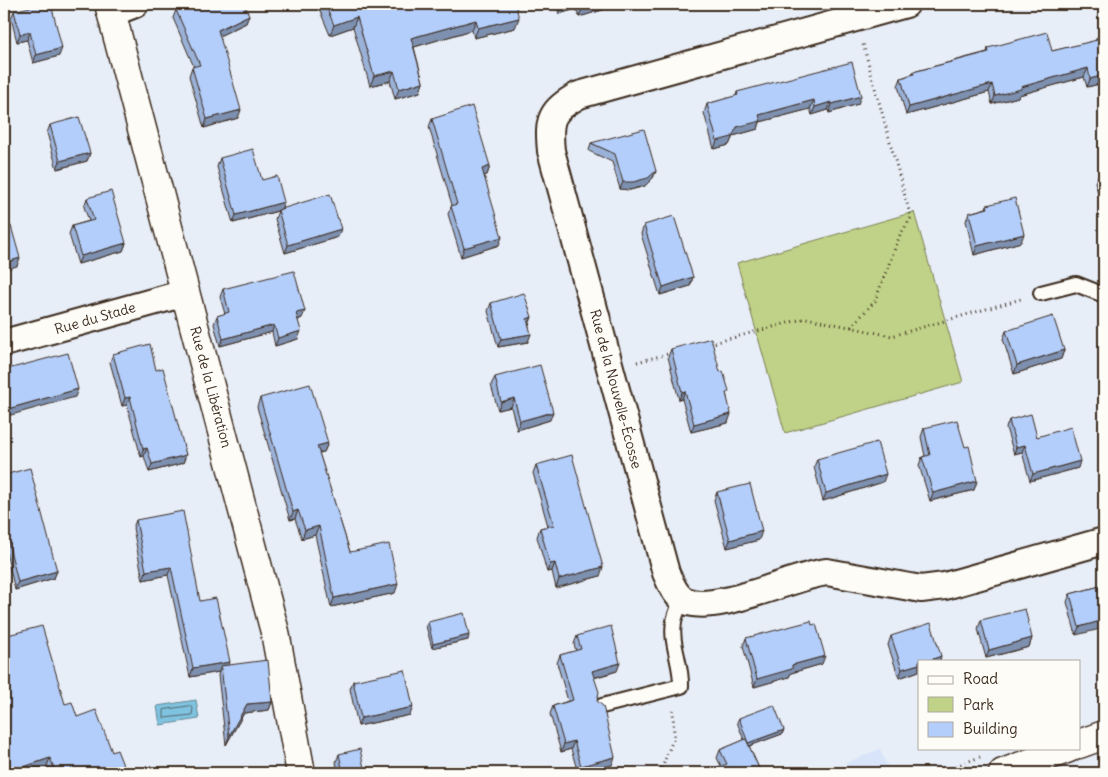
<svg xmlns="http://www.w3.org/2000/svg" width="1108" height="777" font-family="Delius,sans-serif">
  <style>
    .built { fill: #d7e4f9 }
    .green { fill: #bfd287; stroke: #7d7e52 }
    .water { fill: #7fc3e0; stroke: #648692 }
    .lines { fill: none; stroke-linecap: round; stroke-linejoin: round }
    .shore { stroke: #56676c; stroke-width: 1 }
    .lane-casing { stroke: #3b2a1e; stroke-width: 18 }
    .street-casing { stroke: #3b2a1e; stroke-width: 30 }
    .secondary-casing { stroke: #3b2a1e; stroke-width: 31 }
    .path { stroke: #3b2a1e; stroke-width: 3; stroke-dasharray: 1 4; stroke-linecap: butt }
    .lane { stroke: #fdfcf7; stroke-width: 14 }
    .street { stroke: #fdfcf7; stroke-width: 26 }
    .secondary { stroke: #fdfcf7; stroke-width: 28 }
    .wall { fill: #9ab1d8; stroke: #3b2a1e }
    .shaded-wall { fill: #7d90b0; stroke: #3b2a1e }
    .building { fill: #b3cefb; stroke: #3b2a1e }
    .labels { text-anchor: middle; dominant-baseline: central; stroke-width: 4; stroke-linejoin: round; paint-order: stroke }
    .street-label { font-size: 14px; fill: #3b2a1e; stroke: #fdfcf7 }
  </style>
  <rect width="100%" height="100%" fill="#e7eef8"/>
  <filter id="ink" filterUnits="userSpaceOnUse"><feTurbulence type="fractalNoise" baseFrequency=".02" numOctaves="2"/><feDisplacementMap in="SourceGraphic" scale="10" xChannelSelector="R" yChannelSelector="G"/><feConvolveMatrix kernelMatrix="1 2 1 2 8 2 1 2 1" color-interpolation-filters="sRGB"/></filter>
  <g filter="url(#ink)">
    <polygon class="built" points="880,749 890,773 850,773 846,763"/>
    <polygon class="green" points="914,212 963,382 785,433 737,263"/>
    <polygon class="water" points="196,700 199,719 160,725 157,706"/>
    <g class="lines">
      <polygon class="shore" points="190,706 193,708 192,715 164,718 164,710"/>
      <g class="lane-casing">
        <g id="lane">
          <polyline points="1041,293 1076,284 1104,295"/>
          <path d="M602,706L681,686C682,664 670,643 674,622C675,614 680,606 682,599"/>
        </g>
      </g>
      <g class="street-casing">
        <g id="street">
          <path d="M906,4L579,95C550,111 548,119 551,151L666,573C670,582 674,593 682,599C710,618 794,575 827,572L921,589L945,586L1104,541"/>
          <polyline points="112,13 135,4"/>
          <polyline points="4,343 185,293"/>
        </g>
      </g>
      <g class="secondary-casing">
        <g id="secondary">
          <polyline points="109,4 275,632 301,773"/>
          <polyline points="1079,744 1104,735"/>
          <polyline points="1003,773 1069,748"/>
        </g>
      </g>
      <g class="path">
        <polyline points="851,327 875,301 900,235 911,218 863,44"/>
        <polyline points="710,344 806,318 892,336 1021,299"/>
        <polyline points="637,362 672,353"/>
        <polyline points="660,773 674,737 673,710"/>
        <polyline points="937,773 980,757"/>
      </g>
      <use href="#lane" class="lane"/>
      <use href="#street" class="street"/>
      <use href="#secondary" class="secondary"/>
    </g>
    <g class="wall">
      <polygon points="317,4 424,4 425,7 429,8 515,28 474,38 472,30 414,47 423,82 420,92 395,99 390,81 370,86 353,27 330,35"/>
      <polygon points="556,4 622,4 579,17 576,9 559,14"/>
      <polygon points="176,10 249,15 246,23 219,36 238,118 204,128 189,76 192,67 194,67 173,18"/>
      <polygon points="14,11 59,56 33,63 27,40 17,42 11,18"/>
      <polygon points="1104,34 1104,83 1087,87 1084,77 1019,95 1018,97 992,104 989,92 906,115 898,86 901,78 912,74 913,72 987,52 988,48 1052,51 1095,41 1097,37"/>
      <polygon points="737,92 858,104 829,113 828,110 812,115 810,109 760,122 758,129 733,136 729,145 714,149 704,113 707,104 736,96"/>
      <polygon points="432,119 490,166 487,175 484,175 499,245 461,257 448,214 452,205 429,127"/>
      <polygon points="50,125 90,153 87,161 57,169 47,133"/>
      <polygon points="591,143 656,171 653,178 645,186 630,190 620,189 612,162 589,151"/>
      <polygon points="220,158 262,180 284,202 281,209 338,237 285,253 275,219 278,211 233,223 217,167"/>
      <polygon points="1104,172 1104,215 1095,182 1099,174"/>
      <polygon points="87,198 126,243 123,251 78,264 69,234 72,226 89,221 84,207"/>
      <polygon points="987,205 1021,242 974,255 966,221 969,213 986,208"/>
      <polygon points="644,225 693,277 690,286 660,295 641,234"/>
      <polygon points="223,289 302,318 298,320 298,339 275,346 272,332 220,346 214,324 217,316 225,314 220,297"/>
      <polygon points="491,303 532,317 529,325 528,342 498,347 488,311"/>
      <polygon points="1006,331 1064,350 1061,359 1014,374 1003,339"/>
      <polygon points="671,349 720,372 727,397 728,423 691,432 682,399 679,400 668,357"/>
      <polygon points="113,354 156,370 186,455 183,463 149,472 144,456 141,457 127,405 122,406 110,362"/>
      <polygon points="495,377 550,420 517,430 511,407 498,410 491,385"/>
      <polygon points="260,398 328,443 324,452 319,453 350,552 395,593 331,607 315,535 302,539 295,519 290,520 257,407"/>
      <polygon points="1009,420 1037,437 1078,468 1030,481 1022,452 1014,454 1006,428"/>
      <polygon points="924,428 965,447 977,481 974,490 930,501 919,465 922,457 925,456 921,437"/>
      <polygon points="817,459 883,482 823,501 814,467"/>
      <polygon points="536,465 600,576 556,588 552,571 547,572 537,537 540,528 548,526 533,473"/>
      <polygon points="4,475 57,571 54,578 15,590 4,544"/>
      <polygon points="717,492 759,540 727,548 714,500"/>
      <polygon points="136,520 200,601 229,665 272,702 269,710 244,713 226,745 218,675 219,672 190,677 168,575 143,580 133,528"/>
      <polygon points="1104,585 1076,635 1067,602 1070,594"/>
      <polygon points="981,620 1032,638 1029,647 986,658 978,629"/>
      <polygon points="428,622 468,640 432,648 426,626"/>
      <polygon points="577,636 617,671 594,678 597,701 612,765 582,773 578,773 571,749 561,752 550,714 553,706 568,701 557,663 560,655 576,651 574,644"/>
      <polygon points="891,636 919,661 919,671 899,678 888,645"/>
      <polygon points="746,638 822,664 791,673 789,677 754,687 743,646"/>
      <polygon points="353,681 410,715 358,726 350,689"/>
      <polygon points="65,704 112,752 126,773 50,773 47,766 26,773 4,773"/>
      <polygon points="739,718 784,730 782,734 749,746 761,773 713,773 715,769 721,766 717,758 720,750 744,740 737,722"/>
      <polygon points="339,754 365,773 338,773 336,762"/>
    </g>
    <g class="shaded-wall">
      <polygon points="568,4 578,4 576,9 559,14 562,5"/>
      <polygon points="599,4 622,4 579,17 582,9"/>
      <polygon points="249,15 246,23 215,38 218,30"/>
      <polygon points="357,17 353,27 330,35 334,25"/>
      <polygon points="519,18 515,28 474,38 478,28"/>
      <polygon points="476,20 472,30 407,49 411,38"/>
      <polygon points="30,32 27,40 17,42 20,34"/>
      <polygon points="62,48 59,56 33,63 36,55"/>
      <polygon points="1088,68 1084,77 1019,95 1018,97 992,104 995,96 1021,87"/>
      <polygon points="394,71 390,81 370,86 374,76"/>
      <polygon points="1104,75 1104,83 1087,87 1090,79"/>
      <polygon points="423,82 420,92 395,99 399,89"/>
      <polygon points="992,84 989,92 906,115 909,107"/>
      <polygon points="861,96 858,104 829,113 832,104"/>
      <polygon points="814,100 810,109 760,122 758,129 733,136 729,145 714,149 717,141 737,127 759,115"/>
      <polygon points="831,102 828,110 812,115 815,107"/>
      <polygon points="241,110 238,118 204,128 207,119"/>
      <polygon points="90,153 87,161 57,169 60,161"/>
      <polygon points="490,166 487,175 479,177 482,169"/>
      <polygon points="656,171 653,178 645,186 630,190 620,189 623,182"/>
      <polygon points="284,202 281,210 233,223 236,215"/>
      <polygon points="341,229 338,237 285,253 288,245"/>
      <polygon points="1024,234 1021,242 974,255 977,246"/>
      <polygon points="502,237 499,245 461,257 464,248"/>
      <polygon points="126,243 123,251 78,264 81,256"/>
      <polygon points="20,258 17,266 4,270 4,263"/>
      <polygon points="693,277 690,286 660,295 663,287"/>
      <polygon points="305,311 302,318 294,321 296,313"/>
      <polygon points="532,317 528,325 527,319"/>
      <polygon points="274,325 272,332 220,346 223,339"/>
      <polygon points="301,331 298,339 275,346 278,338"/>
      <polygon points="531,334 528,342 498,347 501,339"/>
      <polygon points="1064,350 1061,359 1014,374 1017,365"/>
      <polygon points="78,389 75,397 4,417 4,410"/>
      <polygon points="685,391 682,399 679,400 682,392"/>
      <polygon points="130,397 127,405 122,406 125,398"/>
      <polygon points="514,398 511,407 498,410 501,402"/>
      <polygon points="553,412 550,420 517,430 520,421"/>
      <polygon points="731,414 728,423 691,432 694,424"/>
      <polygon points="328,443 324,452 314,454 317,446"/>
      <polygon points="1025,445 1022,452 1014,454 1016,447"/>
      <polygon points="147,448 144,456 141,457 143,449"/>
      <polygon points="186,455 183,463 149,472 152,464"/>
      <polygon points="1080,461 1078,468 1030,481 1033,474"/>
      <polygon points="886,474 883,482 823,501 826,493"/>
      <polygon points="977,481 974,490 930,501 933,493"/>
      <polygon points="298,510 295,519 290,520 293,512"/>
      <polygon points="319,526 315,535 302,539 305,530"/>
      <polygon points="762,531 759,540 727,548 730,540"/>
      <polygon points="555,563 552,571 547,572 550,564"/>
      <polygon points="171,567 168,575 143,580 146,571"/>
      <polygon points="603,567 600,576 556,588 559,579"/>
      <polygon points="57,571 54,578 15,590 18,582"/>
      <polygon points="398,584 395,593 331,607 334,598"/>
      <polygon points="1104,620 1104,628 1076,635 1079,627"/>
      <polygon points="469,635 468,640 432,648 433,644"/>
      <polygon points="1032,638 1029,647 986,658 989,650"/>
      <polygon points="825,656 822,664 791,673 789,677 754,687 757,679 792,665"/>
      <polygon points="941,656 940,661 928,661"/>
      <polygon points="230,662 227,671 221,666 219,672 190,677 193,668"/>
      <polygon points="620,663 617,671 589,679 592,671"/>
      <polygon points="919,664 919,671 899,678 902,669"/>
      <polygon points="272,702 269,710 244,713 226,745 229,736 247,704"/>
      <polygon points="413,707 410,715 358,726 361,718"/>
      <polygon points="784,730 782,734 747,747 748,743"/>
      <polygon points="574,741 571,749 561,752 564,744"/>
      <polygon points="615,757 612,765 582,773 578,773 581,766"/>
      <polygon points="50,758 47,766 26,773 6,773"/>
    </g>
    <g class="building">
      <polygon points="42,4 51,4 62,48 36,55 30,32 20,34 14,11"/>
      <polygon points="190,4 244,4 249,15 218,30 241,110 207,119 192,67 200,65 176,10"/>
      <polygon points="325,4 424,4 425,7 428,6 429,8 446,4 515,4 519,18 478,28 476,20 411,38 423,82 399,89 394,71 374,76 357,17 334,25"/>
      <polygon points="580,4 599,4 582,9"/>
      <polygon points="1047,32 1052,51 1097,40 1097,37 1104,34 1104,75 1090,79 1088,68 1021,87 1021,89 995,96 992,84 909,107 901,78 914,74 913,72 989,52 988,48"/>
      <polygon points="852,62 861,96 832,104 831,102 815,107 814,100 759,115 761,121 737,127 732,137 717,141 707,104 738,95 737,92"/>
      <polygon points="472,106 490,166 482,169 502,237 464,248 451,206 457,204 432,119"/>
      <polygon points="79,117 90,153 60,161 50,125"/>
      <polygon points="644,129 656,171 648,178 633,182 623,182 615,154 591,143"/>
      <polygon points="253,149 262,180 277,176 284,202 236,215 220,158"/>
      <polygon points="1104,172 1104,196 1099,174"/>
      <polygon points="111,191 126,243 81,256 72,226 94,220 87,198"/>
      <polygon points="330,194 341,229 288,245 278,210"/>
      <polygon points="1015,198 1024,234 977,246 969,213 988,208 987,205"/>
      <polygon points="674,216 693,277 663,287 644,225"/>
      <polygon points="11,226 20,258 4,263 4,228"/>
      <polygon points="294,271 305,311 296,313 301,331 278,338 274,325 223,339 217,316 229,312 223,289"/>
      <polygon points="524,293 532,317 527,319 531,334 501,339 491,303"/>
      <polygon points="1053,316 1064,350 1017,365 1006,331"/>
      <polygon points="711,338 720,372 723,371 729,391 726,393 731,414 694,424 685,391 682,392 671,349"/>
      <polygon points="150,344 156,370 163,368 186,455 152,464 147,448 143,449 130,397 125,398 113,354"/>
      <polygon points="68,353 78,389 4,410 4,370"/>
      <polygon points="540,365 553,412 520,421 514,398 501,402 495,377"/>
      <polygon points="310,384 328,443 317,446 350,552 389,544 398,584 334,598 319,526 305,530 298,510 293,512 260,398"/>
      <polygon points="1031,414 1037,437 1071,427 1080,461 1033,474 1025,445 1016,447 1009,420"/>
      <polygon points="957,420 965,447 969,446 977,481 933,493 922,457 930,455 924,428"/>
      <polygon points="877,442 886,474 826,493 817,459"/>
      <polygon points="572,455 603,567 559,579 555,563 550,564 540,528 554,525 536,465"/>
      <polygon points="30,468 57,571 18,582 4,525 4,475"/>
      <polygon points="750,484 762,531 730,540 717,492"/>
      <polygon points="183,511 200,601 216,598 230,662 193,668 171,567 146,571 136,520"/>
      <polygon points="1104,585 1104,620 1079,627 1070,594"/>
      <polygon points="1025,609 1032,638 989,650 981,620"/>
      <polygon points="464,613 469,635 433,644 428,622"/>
      <polygon points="811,621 812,625 816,624 825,656 792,665 792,669 757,679 746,638"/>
      <polygon points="931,623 941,656 928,661 919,661 919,664 902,669 891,636"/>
      <polygon points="42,626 65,704 72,702 77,717 96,710 112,752 117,750 126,773 56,773 50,758 6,773 4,773 4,636"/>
      <polygon points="611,626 620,663 592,671 599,692 597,701 603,706 615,757 581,766 574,741 564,744 553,706 573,700 560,655 581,649 577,636"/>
      <polygon points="268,660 272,702 247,704 229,736 221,666"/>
      <polygon points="405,670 413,707 361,718 353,681"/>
      <polygon points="774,705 784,730 748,743 739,718"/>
      <polygon points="746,739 761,773 717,773 715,769 727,764 720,750"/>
      <polygon points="360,749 365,773 343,773 339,754"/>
    </g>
  </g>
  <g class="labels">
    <g class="street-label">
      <text transform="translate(95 318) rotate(-16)">Rue du Stade</text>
      <text transform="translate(211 387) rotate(75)">Rue de la Libération</text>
      <text transform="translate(616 389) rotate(75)">Rue de la Nouvelle-Écosse</text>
    </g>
  </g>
  <rect width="1108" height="777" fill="none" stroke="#fdfcf7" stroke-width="20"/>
  <rect x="10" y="10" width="1088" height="757" fill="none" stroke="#3b2a1e" stroke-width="2" filter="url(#ink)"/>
  <rect x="918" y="660" width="162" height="90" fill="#fdfcf7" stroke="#afa8a0"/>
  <rect x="928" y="676" width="25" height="8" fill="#fdfcf7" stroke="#afa8a0"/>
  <text x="963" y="684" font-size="15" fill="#3b2a1e">Road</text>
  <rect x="928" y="697" width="25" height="15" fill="#bfd287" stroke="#afa8a0"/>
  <text x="963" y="710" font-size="15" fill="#3b2a1e">Park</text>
  <rect x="928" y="722" width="25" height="15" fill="#b3cefb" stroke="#afa8a0"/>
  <text x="963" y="734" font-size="15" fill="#3b2a1e">Building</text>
</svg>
